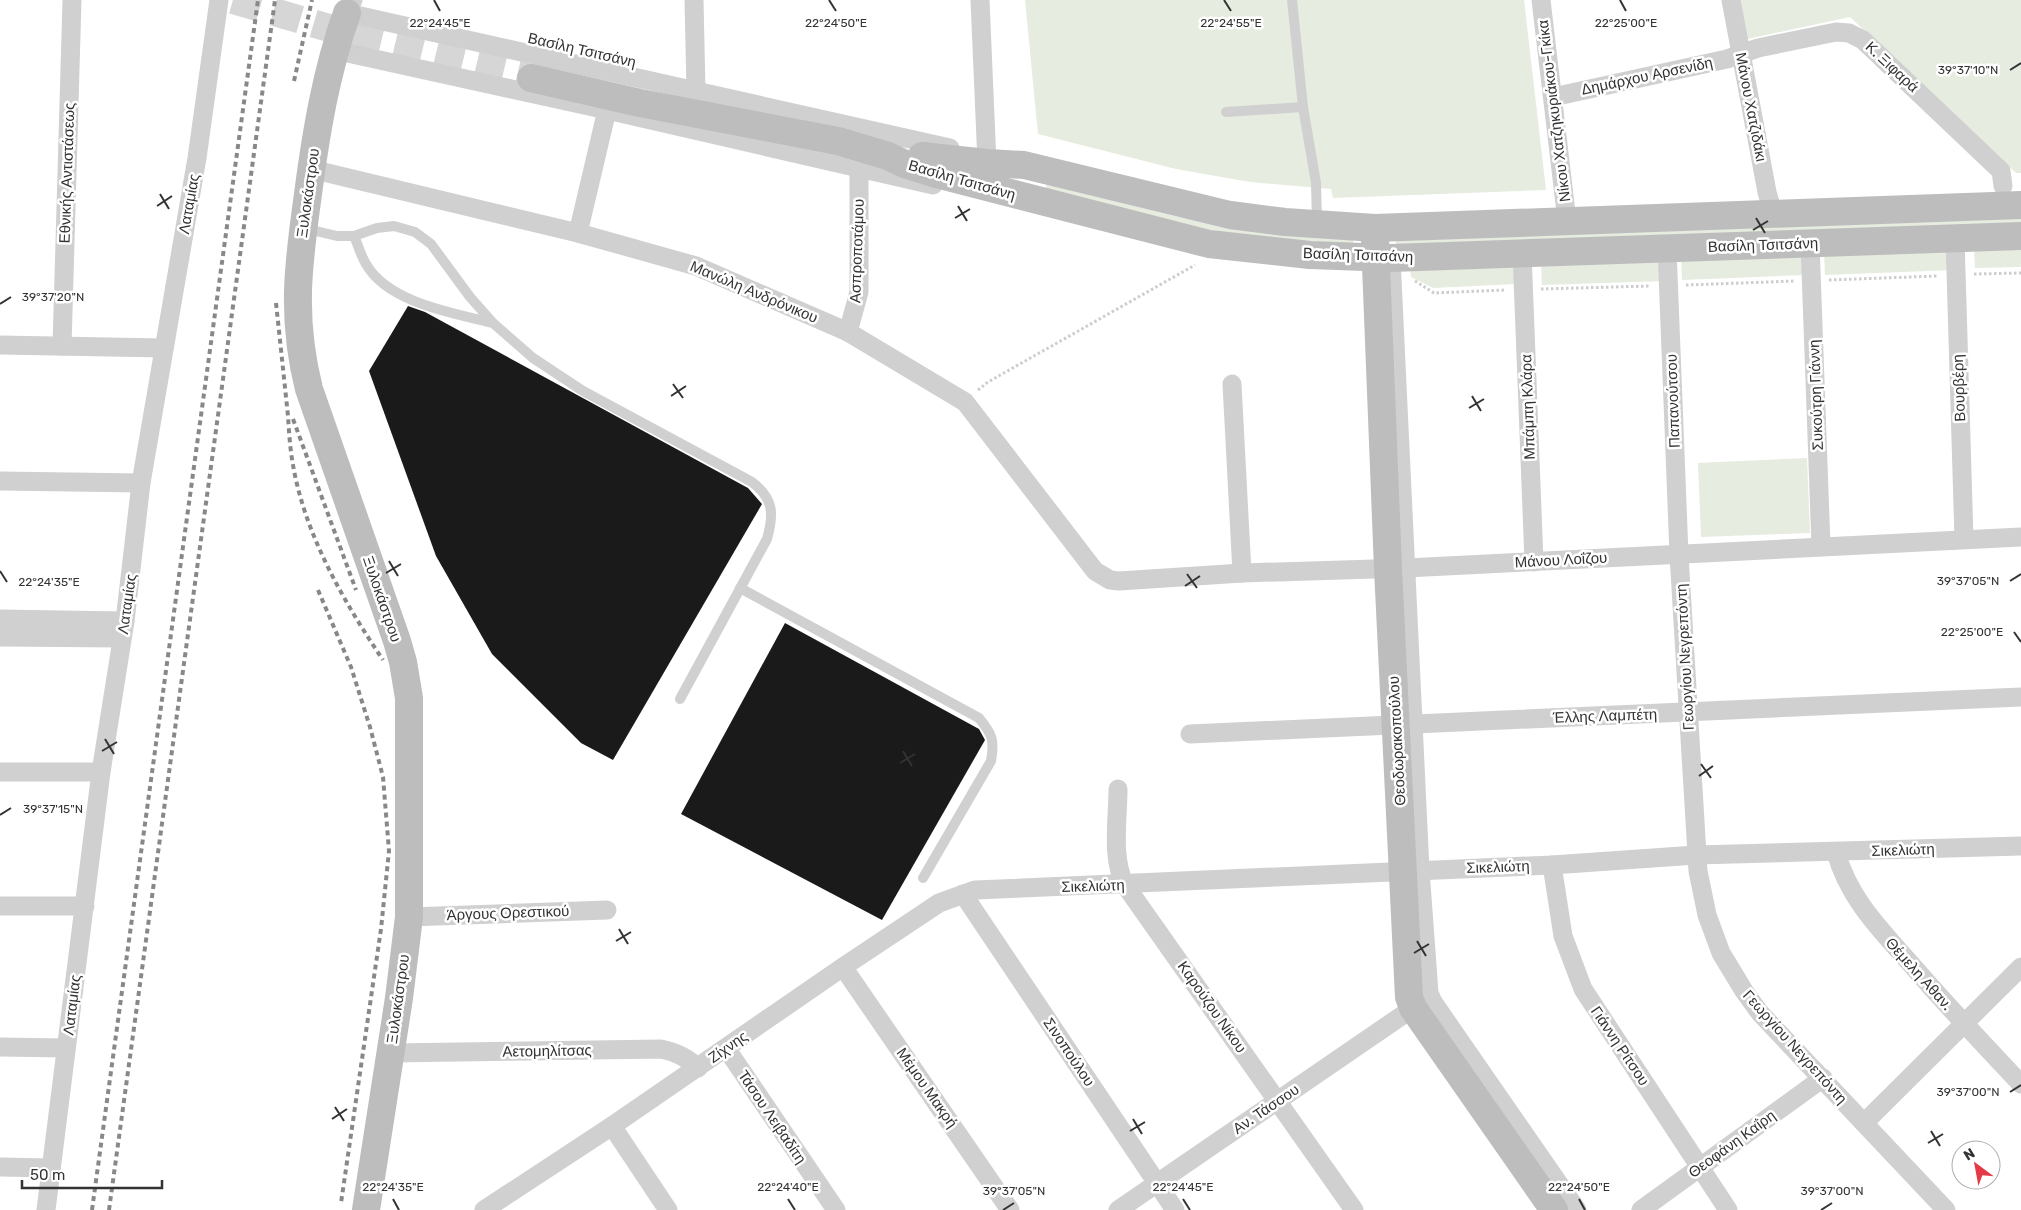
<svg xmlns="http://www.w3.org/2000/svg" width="2021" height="1210" font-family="Rubik,sans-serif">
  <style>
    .green { fill: #e6ecdf }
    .building { fill: #1a1a1a }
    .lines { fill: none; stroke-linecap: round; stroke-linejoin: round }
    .secondary-tunnel { stroke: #d6d6d6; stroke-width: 28; stroke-dasharray: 28 14; stroke-linecap: butt }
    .path { stroke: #cdcdcd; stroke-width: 3; stroke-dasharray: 2.5 2.5; stroke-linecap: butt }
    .lane { stroke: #d0d0d0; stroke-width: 10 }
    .street { stroke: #d0d0d0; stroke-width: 19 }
    .secondary { stroke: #bdbdbd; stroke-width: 28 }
    .rail { stroke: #888; stroke-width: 4; stroke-dasharray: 5 4; stroke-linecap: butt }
    .ticks { fill: none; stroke: #333; stroke-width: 2 }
    .labels { text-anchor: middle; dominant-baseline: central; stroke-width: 5; stroke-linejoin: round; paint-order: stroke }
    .street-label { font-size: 15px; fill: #333; stroke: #fff }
    .ticks-label { font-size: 12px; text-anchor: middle; fill: #333; stroke: #fff; stroke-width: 5; stroke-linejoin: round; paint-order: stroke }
  </style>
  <rect width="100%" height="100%" fill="#fff"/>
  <g class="green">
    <polygon points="1025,0 1524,0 1546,190 1333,198 1331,189 1250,182 1176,169 1038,134"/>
    <polygon points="1740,0 2021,0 2021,173 2016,173 1850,17 1747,39"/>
    <polygon points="1047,184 1179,217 1277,234 1353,237 1353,245 1278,243 1179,224 1045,191"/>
    <polygon points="2021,215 2021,225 1396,245 1396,241 1478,238 1507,234"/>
    <polygon points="2021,245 2021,267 1975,268 1974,247"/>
    <polygon points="1953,248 1954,270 1825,275 1824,251"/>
    <polygon points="1804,254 1805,275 1682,280 1681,258"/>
    <polygon points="1665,259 1665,281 1542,285 1541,264"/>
    <polygon points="1515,263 1515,284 1433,288 1411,277 1410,267"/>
    <polygon points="1807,458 1810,533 1701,537 1698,463"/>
  </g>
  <g class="building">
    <polygon points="408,306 425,312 748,488 762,504 613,760 581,743 492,654 436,556 369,371"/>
    <polygon points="785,623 979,729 985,740 882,920 681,814"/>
  </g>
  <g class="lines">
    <polyline class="secondary-tunnel" points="233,0 360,37 531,78"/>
    <g class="path">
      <polyline points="1974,274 2021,273"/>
      <polyline points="1829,280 1937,276"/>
      <polyline points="1415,281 1434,293 1505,290"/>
      <polyline points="1686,285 1795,281"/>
      <polyline points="1541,289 1650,286"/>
      <polyline points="978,390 988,382 1195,265"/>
    </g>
    <g class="lane">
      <polyline points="1292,0 1303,107 1316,183 1317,223"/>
      <polyline points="1226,112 1303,107"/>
      <path d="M303,228L337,236H354L377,228L394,226L415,232L431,244L470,297L493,323L533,358L583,391L752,482C774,499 774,514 767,539L680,699"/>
      <path d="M354,236C358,245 361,256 366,264C388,303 454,313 493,323"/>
      <path d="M740,588L979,718C992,734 995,740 991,761L923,878"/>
    </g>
    <g class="street">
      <polyline points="353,0 347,13 950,148"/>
      <polyline points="694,0 696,91"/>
      <polyline points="980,0 987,163"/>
      <polyline points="1541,0 1567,221"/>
      <polyline points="1731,0 1767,192 1773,214"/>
      <polyline points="334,50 607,110 933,185"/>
      <polyline points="1553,97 1727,59 1758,48 1836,32 1849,33 1863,40 2001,171 2003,186"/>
      <polyline points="311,169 578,233 696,266 848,332 965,402 1095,571 1110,580 1119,581 1242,573 1406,568 2021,537"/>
      <polyline points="578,233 607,110"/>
      <polyline points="1955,238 1964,539"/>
      <polyline points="1810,243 1821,546"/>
      <polyline points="1667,248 1679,555 1698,871 1707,915 1721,953 1744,991 1760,1013 1946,1210"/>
      <polyline points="1522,252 1534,562"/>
      <polyline points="1391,258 1420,870 1429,993 1433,1002 1577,1210"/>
      <polyline points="848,332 859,292 859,169"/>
      <polyline points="0,345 164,348"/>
      <polyline points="62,346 72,0"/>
      <polyline points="1232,384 1242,573"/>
      <polyline points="0,481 141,483"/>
      <polyline points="0,619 125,621"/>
      <polyline points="0,637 122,638"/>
      <polyline points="1190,734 2021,697"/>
      <polyline points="0,772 101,772"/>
      <path d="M1118,789C1118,820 1111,857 1125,885L1354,1210"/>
      <path d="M1836,852C1849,901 1885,934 1917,971C1951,1010 1986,1047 2021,1084"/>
      <polyline points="1552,865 1563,936 1583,989 1728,1210"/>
      <polyline points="963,894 1175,1210"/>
      <polyline points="0,906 85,906"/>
      <polyline points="409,917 607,910"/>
      <polyline points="843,967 1010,1210"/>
      <polyline points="0,1047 66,1048"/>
      <polyline points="726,1048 836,1210"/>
      <path d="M391,1053L661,1049C676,1052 687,1057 698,1068"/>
      <polyline points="1864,1123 2021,967"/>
      <polyline points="612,1126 668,1210"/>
      <polyline points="0,1167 51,1168"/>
      <polyline points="46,1210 101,772 125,621 141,483 197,158 219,0"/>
      <polyline points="484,1210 612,1126 843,967 939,903 975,890 1552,865 1696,855 2021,846"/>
      <polyline points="1118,1210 1413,1008"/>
      <polyline points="1641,1210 1823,1078"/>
    </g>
    <g class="secondary">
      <path d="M347,13C326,72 316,133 308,194C298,265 291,318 309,389L397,641L403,662L409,698V917L399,998L366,1210"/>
      <polyline points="531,78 640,103 838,141 888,156 907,165 936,174 1209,244 1310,255 1391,258 2021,236"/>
      <polyline points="922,156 987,163 1024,165 1230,215 1285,222 1375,228 2021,205"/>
      <polyline points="1375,240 1388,569 1409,997 1413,1008 1554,1210"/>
    </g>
    <g class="rail">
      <polyline points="294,81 312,0"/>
      <path d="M276,303C280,340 284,378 288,416C289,432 290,449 293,465C305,535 344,602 383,660"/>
      <polyline points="293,419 356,590"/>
      <polyline points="318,590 351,667 370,727 383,777 389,851 381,929 341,1203"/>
      <polyline points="92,1210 258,0"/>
      <polyline points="109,1210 275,0"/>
    </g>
  </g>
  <path class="ticks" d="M434,0L440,11M829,0L836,11M1224,0L1231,11M1620,0L1626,11M2010,70L2021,63M160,194L169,209M157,206L172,196M958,206L967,221M955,218L970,209M1756,218L1765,233M1753,230L1768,221M0,304L11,297M673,384L683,398M671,396L686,386M1472,396L1481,411M1469,408L1484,399M389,561L398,576M0,571L7,582M386,573L401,564M1187,574L1197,588M2010,581L2021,574M1185,586L1200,576M2014,632L2021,642M105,739L114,754M102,751L117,742M903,751L912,766M900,763L915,754M1701,764L1711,778M1699,776L1713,766M0,815L11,808M619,929L628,944M616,941L631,932M1417,941L1426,956M1414,953L1429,944M2010,1092L2021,1085M335,1107L344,1121M332,1119L347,1109M1133,1119L1142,1134M1130,1131L1145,1122M1931,1131L1940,1146M1928,1143L1943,1134M393,1199L399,1210M788,1199L795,1210M1183,1199L1190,1210M1579,1199L1585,1210M1003,1210L1014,1203M1821,1210L1832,1203"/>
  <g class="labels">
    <g class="street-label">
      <text transform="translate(582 50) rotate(13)">Βασίλη Τσιτσάνη</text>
      <text transform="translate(1892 67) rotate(43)">Κ. Ξιφαρά</text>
      <text transform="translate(1647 76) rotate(-12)">Δημάρχου Αρσενίδη</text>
      <text transform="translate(1751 107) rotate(79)">Μάνου Χατζιδάκι</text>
      <text transform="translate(1554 111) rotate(-97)">Νίκου Χατζηκυριάκου-Γκίκα</text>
      <text transform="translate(67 173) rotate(-88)">Εθνικής Αντιστάσεως</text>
      <text transform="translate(962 180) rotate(16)">Βασίλη Τσιτσάνη</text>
      <text transform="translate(308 193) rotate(-82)">Ξυλοκάστρου</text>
      <text transform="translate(189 204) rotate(-80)">Λαταμίας</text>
      <text transform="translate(1763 245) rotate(-2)">Βασίλη Τσιτσάνη</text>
      <text transform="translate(857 251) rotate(-88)">Ασπροποτάμου</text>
      <text transform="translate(1358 255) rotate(2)">Βασίλη Τσιτσάνη</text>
      <text transform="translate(754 292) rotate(23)">Μανώλη Ανδρόνικου</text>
      <text transform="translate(1959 388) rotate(-92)">Βουρβέρη</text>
      <text transform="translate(1816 395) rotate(-92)">Συκούτρη Γιάννη</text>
      <text transform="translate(1673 401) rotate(-92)">Παπανούτσου</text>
      <text transform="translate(1528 407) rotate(-92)">Μπάμπη Κλάρα</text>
      <text transform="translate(1561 560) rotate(-3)">Μάνου Λοΐζου</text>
      <text transform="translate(382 599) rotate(71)">Ξυλοκάστρου</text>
      <text transform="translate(127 604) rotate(-82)">Λαταμίας</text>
      <text transform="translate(1685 657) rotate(-93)">Γεωργίου Νεγρεπόντη</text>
      <text transform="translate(1605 716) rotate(-2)">Έλλης Λαμπέτη</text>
      <text transform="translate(1397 741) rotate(-93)">Θεοδωρακοπούλου</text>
      <text transform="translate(1903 850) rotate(-2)">Σικελιώτη</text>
      <text transform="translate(1498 867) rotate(-2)">Σικελιώτη</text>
      <text transform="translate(1093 886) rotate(-2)">Σικελιώτη</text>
      <text transform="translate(508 913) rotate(-2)">Άργους Ορεστικού</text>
      <text transform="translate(1919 974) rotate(48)">Θέμελη Αθαν.</text>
      <text transform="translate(398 999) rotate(-82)">Ξυλοκάστρου</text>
      <text transform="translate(72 1005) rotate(-83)">Λαταμίας</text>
      <text transform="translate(1212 1007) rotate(55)">Καρούζου Νίκου</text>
      <text transform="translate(1620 1046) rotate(56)">Γιάννη Ρίτσου</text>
      <text transform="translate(728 1047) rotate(-35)">Ζίχνης</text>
      <text transform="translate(1795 1047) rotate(48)">Γεωργίου Νεγρεπόντη</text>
      <text transform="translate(547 1051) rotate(-1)">Αετομηλίτσας</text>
      <text transform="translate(1069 1052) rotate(56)">Σινοπούλου</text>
      <text transform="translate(927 1088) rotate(55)">Μέμου Μακρή</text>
      <text transform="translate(1266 1109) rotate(-34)">Αν. Τάσσου</text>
      <text transform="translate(772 1117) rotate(56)">Τάσου Λειβαδίτη</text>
      <text transform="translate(1732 1144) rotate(-36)">Θεοφάνη Καΐρη</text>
    </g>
  </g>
  <g class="ticks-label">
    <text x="440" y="27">22°24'45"E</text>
    <text x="836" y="27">22°24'50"E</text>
    <text x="1231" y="27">22°24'55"E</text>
    <text x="1626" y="27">22°25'00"E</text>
    <text x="1968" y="74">39°37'10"N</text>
    <text x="53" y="301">39°37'20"N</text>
    <text x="1968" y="585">39°37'05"N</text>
    <text x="49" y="586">22°24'35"E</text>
    <text x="1972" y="636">22°25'00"E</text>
    <text x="53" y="813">39°37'15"N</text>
    <text x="1968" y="1096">39°37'00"N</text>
    <text x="393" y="1191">22°24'35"E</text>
    <text x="788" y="1191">22°24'40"E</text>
    <text x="1183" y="1191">22°24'45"E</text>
    <text x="1579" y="1191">22°24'50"E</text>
    <text x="1014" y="1195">39°37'05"N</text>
    <text x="1832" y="1195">39°37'00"N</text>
  </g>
  <g transform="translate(1976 1165) rotate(328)"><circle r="24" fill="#ffffff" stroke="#adadad"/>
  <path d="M0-4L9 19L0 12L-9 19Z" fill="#e63946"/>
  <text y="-8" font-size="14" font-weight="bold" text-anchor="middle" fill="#333333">N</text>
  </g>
  <path d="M22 1180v8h140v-8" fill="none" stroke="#333333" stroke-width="2.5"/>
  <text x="30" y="1180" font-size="15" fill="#333333" stroke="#ffffff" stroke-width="4" paint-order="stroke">50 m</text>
</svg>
